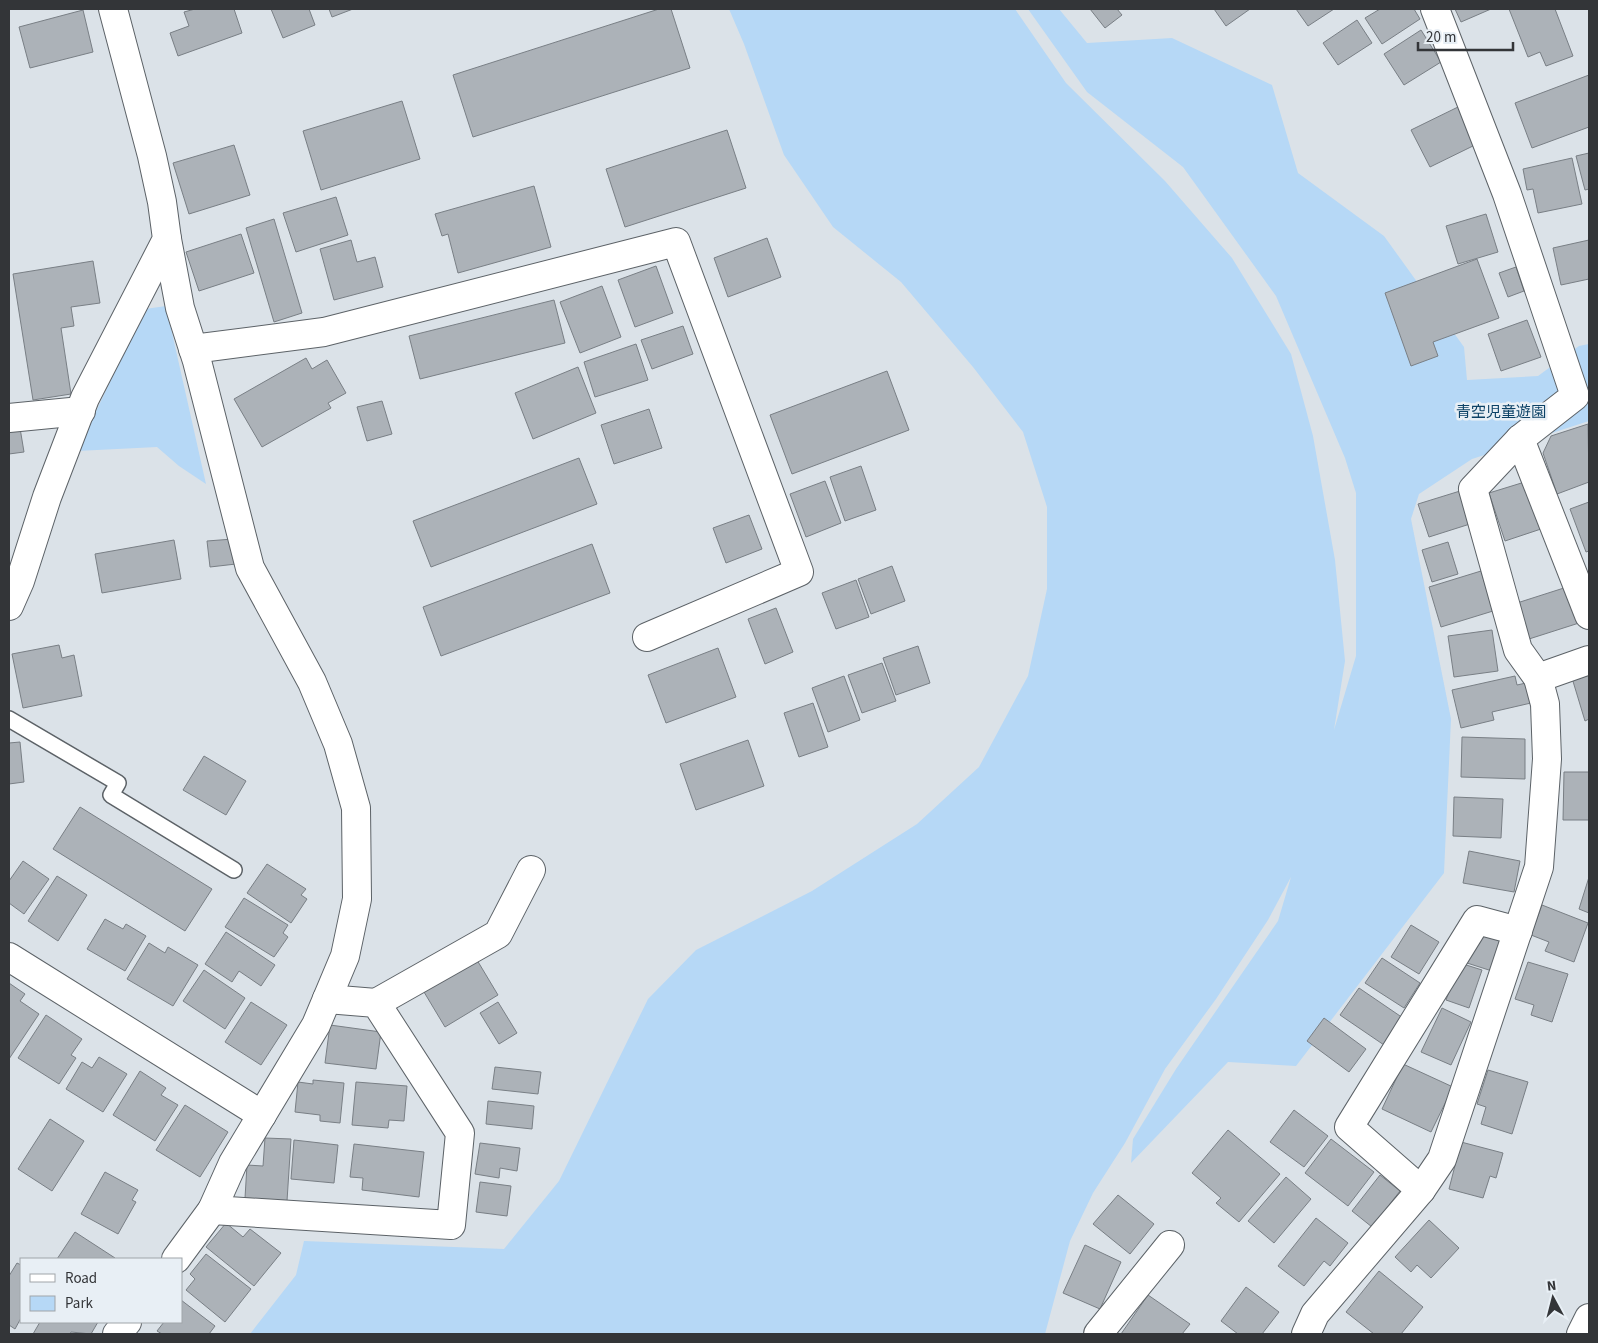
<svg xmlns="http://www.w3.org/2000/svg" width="1598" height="1343" font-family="'Source Sans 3','Noto Sans JP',sans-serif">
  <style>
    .green { fill: #b6d8f6 }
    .building { fill: #acb2b8; stroke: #797f85 }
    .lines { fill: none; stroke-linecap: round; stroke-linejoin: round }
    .lane-casing { stroke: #5c6267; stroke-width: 18 }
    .street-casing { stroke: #5c6267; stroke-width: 30 }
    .lane { stroke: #fff; stroke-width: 15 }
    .street { stroke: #fff; stroke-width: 28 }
    .labels { text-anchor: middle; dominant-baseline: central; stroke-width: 5; stroke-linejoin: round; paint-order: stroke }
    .park-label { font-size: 15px; fill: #0c4266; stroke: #e8eff5 }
  </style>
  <rect width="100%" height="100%" fill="#dbe2e8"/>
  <g class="green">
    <polygon points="729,9 1015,9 1066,83 1165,181 1232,258 1291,354 1313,436 1335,560 1345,661 1334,730 1356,656 1356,493 1345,458 1276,296 1183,167 1087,92 1028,9 1059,9 1087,43 1172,38 1272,85 1298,173 1384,236 1464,347 1467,380 1538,376 1579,346 1589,344 1589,421 1472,459 1419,494 1411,519 1451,719 1444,873 1296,1066 1228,1062 1131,1163 1133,1139 1176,1069 1278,921 1291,877 1268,920 1216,999 1165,1069 1125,1143 1093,1193 1070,1241 1045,1334 250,1334 296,1275 304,1241 504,1249 559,1181 648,999 696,950 812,891 917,824 979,767 1028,676 1047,589 1047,507 1023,432 973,367 901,282 833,227 784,155 744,44"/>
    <polygon points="166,306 206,484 179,466 157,447 77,451 145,309"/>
  </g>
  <g class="building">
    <polygon points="195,9 234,9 242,33 178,56 170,33 189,26 184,12"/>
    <polygon points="271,9 309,9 315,25 283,38"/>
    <polygon points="329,9 353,9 332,17"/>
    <polygon points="659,9 671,9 690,68 473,137 453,75"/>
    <polygon points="1090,9 1117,9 1122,15 1105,28"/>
    <polygon points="1214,9 1250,9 1226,26"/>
    <polygon points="1296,9 1334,9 1308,26"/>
    <polygon points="1380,9 1414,9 1420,19 1382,44 1365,18"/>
    <polygon points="1455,9 1491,9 1461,22"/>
    <polygon points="1509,9 1555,9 1573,56 1546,66 1540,52 1528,57"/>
    <polygon points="83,10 93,52 30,68 19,27"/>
    <polygon points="1357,20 1372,43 1338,65 1323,43"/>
    <polygon points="1421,30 1441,62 1404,85 1384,54"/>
    <polygon points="1589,75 1589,127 1532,148 1515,103"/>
    <polygon points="402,101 420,159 321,190 303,131"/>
    <polygon points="1458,107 1477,144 1430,167 1411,130"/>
    <polygon points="727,130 746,188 625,227 606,169"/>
    <polygon points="234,145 250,195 189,214 173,163"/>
    <polygon points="1589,153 1589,189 1585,190 1576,156"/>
    <polygon points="1572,158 1582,204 1538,213 1533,189 1527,190 1523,169"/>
    <polygon points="534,186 551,247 458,273 448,234 442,236 435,214"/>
    <polygon points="336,197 348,235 296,252 283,213"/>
    <polygon points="1486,214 1498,252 1458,264 1446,226"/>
    <polygon points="274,219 302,313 274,322 246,228"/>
    <polygon points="241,234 254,273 199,291 186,252"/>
    <polygon points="767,238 781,277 728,297 714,258"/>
    <polygon points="351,240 357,262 375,257 383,287 334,300 320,249"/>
    <polygon points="1589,240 1589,279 1561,285 1553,248"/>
    <polygon points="1477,259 1499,318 1433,342 1438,356 1411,366 1385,293"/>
    <polygon points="93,261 100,303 71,307 74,326 61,328 71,394 33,400 13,274"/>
    <polygon points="656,266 673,313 635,327 618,280"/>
    <polygon points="1516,267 1524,291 1508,297 1499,273"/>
    <polygon points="602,286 621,337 580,353 560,302"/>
    <polygon points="554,300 565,343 420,379 409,336"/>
    <polygon points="1527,320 1541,357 1501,371 1488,334"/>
    <polygon points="683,326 693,354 652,369 641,340"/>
    <polygon points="636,344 648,380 595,397 584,362"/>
    <polygon points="306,358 312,369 327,360 346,393 328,403 331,408 262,447 234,399"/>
    <polygon points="578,367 596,413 533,439 515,393"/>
    <polygon points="887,371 909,430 792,474 770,415"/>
    <polygon points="382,401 392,434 367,441 357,407"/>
    <polygon points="649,409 662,448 614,464 601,425"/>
    <polygon points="1588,424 1589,482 1557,494 1543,453 1551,436"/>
    <polygon points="20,428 24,452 9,454 9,430"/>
    <polygon points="579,458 597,504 431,567 413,521"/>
    <polygon points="861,466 876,510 845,521 830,477"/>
    <polygon points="825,481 841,523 806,537 790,494"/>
    <polygon points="1528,481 1544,528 1505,541 1489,493"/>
    <polygon points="1460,491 1470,524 1429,537 1418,504"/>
    <polygon points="1589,502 1589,551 1586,552 1570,509"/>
    <polygon points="749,515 762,549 726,563 713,528"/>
    <polygon points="233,539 236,564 210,567 207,541"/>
    <polygon points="174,540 181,579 102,593 95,554"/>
    <polygon points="1448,542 1458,574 1432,582 1422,550"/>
    <polygon points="592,544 610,593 441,656 423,607"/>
    <polygon points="892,566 905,601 871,614 858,579"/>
    <polygon points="1481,571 1493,611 1441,627 1429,587"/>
    <polygon points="856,580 869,617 836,629 822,593"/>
    <polygon points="1567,587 1579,623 1529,639 1517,603"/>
    <polygon points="776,608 793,652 765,664 748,619"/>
    <polygon points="1492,630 1498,671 1454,677 1448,636"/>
    <polygon points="59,645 62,658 74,655 82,696 23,708 12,654"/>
    <polygon points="918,646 930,683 896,695 883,658"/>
    <polygon points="718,648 736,697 666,723 648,675"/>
    <polygon points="882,663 896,701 862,713 848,675"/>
    <polygon points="1589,673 1589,719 1585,721 1572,678"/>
    <polygon points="844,676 860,720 828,732 812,688"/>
    <polygon points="1515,676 1517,685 1526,683 1531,703 1492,712 1494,720 1461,728 1452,690"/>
    <polygon points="813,703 828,747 799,757 784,713"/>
    <polygon points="1462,737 1525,739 1525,779 1461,777"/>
    <polygon points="748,740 764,786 696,810 680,764"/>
    <polygon points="20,742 24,782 9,784 9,743"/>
    <polygon points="204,756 246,781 226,815 183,790"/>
    <polygon points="1564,772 1589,772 1589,820 1563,820"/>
    <polygon points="1454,797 1503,799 1501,838 1453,836"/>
    <polygon points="80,807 212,889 185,931 53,849"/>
    <polygon points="1469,851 1520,861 1514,892 1463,883"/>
    <polygon points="23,861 49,879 24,914 9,903 9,881"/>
    <polygon points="267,864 306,889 301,895 307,899 291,923 247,893"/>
    <polygon points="57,876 87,895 58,941 28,921"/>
    <polygon points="1589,877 1589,913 1579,909"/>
    <polygon points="244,898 288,925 283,933 288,937 274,957 225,927"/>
    <polygon points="1542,905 1588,923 1574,962 1545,951 1549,942 1531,935"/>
    <polygon points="105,919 123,929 126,924 146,936 125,971 87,949"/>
    <polygon points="1411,925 1439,942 1419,974 1391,957"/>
    <polygon points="226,932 275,965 261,986 239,971 232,982 205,964"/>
    <polygon points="1478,933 1502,941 1492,971 1467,963"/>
    <polygon points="149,943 165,953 168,947 198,965 173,1006 127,979"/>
    <polygon points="474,955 498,995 445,1027 421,987"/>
    <polygon points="1382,958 1420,983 1404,1008 1365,983"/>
    <polygon points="1528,962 1568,974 1552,1022 1531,1015 1534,1005 1515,999"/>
    <polygon points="1460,963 1482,970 1469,1008 1446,1000"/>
    <polygon points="204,970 245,998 225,1029 183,1001"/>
    <polygon points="9,983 25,994 20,1001 39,1014 9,1059"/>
    <polygon points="1359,988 1403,1018 1384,1045 1340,1015"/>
    <polygon points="251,1002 287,1025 261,1065 225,1042"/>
    <polygon points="498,1002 517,1033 499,1044 480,1013"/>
    <polygon points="1442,1008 1471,1022 1451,1065 1421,1052"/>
    <polygon points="46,1015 82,1039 71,1055 76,1058 59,1084 18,1058"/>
    <polygon points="1324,1018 1366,1049 1349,1072 1307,1041"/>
    <polygon points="330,1025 381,1032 376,1069 325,1063"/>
    <polygon points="99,1057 127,1074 103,1112 66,1089 82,1062 92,1068"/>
    <polygon points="1403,1064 1453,1087 1431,1132 1382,1109"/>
    <polygon points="495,1067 541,1072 538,1094 492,1089"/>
    <polygon points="1488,1070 1528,1082 1512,1134 1481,1124 1486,1107 1477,1104"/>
    <polygon points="140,1071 166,1088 161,1095 178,1105 155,1141 113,1115"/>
    <polygon points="313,1080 344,1083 340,1123 320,1121 320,1115 295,1112 298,1082 313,1084"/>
    <polygon points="356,1082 407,1086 404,1121 389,1120 388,1128 352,1125"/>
    <polygon points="488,1101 534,1106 532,1129 486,1124"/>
    <polygon points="185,1105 228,1132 200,1177 156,1150"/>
    <polygon points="1294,1110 1328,1136 1304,1167 1270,1142"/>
    <polygon points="50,1119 84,1141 52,1191 18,1169"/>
    <polygon points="1228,1130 1280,1174 1239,1222 1216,1203 1221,1198 1192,1173"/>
    <polygon points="265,1138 291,1139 287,1201 245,1198 247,1165 263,1166"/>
    <polygon points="1331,1139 1374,1172 1348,1206 1305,1173"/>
    <polygon points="294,1140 338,1145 334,1183 291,1179"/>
    <polygon points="1461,1142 1503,1153 1496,1178 1490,1176 1483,1198 1449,1189"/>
    <polygon points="480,1143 520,1148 517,1171 500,1168 499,1178 475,1174"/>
    <polygon points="354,1144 424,1152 419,1197 362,1190 363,1178 350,1177"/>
    <polygon points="105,1172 138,1190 132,1200 136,1202 118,1234 81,1214"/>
    <polygon points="1380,1175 1400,1191 1372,1227 1352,1211"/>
    <polygon points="1286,1177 1311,1199 1274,1243 1248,1221"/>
    <polygon points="480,1182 511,1186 507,1216 476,1212"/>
    <polygon points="1118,1195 1154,1224 1130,1254 1093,1224"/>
    <polygon points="1316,1218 1348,1243 1330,1266 1324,1261 1304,1286 1278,1266"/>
    <polygon points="1429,1220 1459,1248 1431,1278 1417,1265 1411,1272 1395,1257"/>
    <polygon points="226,1223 243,1237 250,1229 281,1253 254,1286 206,1247"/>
    <polygon points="75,1232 115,1258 114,1259 57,1259"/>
    <polygon points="1085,1245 1121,1262 1100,1309 1063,1293"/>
    <polygon points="206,1254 251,1289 225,1322 186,1290 195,1279 190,1274"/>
    <polygon points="17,1263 21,1265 21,1318 15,1329 9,1325 9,1276"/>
    <polygon points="1379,1271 1423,1307 1401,1334 1374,1334 1346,1312"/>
    <polygon points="1246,1287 1279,1312 1262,1334 1238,1334 1221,1321"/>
    <polygon points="1148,1295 1190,1324 1182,1334 1121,1334"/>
    <polygon points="181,1300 215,1326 209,1334 162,1334 157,1331 164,1322 181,1322"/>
    <polygon points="40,1322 98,1322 91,1334 71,1332 70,1334 33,1334"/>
  </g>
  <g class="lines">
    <g class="lane-casing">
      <polyline id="lane" points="9,719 118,783 111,795 234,870"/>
    </g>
    <g class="street-casing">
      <g id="street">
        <polyline points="167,239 180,308 197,361 250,568 312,682 338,744 356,808 357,899 345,956 316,1025 233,1163 212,1210 176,1259"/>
        <polyline points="193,349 324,332 676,242 799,572 647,637"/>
        <polyline points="9,418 81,411"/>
        <polyline points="1520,439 1589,615"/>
        <polyline points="9,606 20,581 47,497 85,398 167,239 162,202 152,156 113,9"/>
        <polyline points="1538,678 1589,660"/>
        <polyline points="9,957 262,1115"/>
        <polyline points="376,1003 498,934 531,870"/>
        <polyline points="1421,1190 1349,1127 1477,920 1518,931"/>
        <polyline points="212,1210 451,1225 460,1133 376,1003 327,999"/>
        <polyline points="117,1334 127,1322"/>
        <polyline points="1098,1334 1170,1245"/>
        <polyline points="1306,1334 1315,1314 1421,1190 1442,1159 1539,867 1547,759 1545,704 1538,678 1518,650 1473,489 1520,439 1575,396 1507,194 1435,9"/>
        <polyline points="1581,1334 1589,1318"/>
      </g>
    </g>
    <use href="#lane" class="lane"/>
    <use href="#street" class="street"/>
  </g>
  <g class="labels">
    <g class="park-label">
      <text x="1501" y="412">青空児童遊園</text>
    </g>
  </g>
  <rect width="1598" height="1343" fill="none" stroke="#333538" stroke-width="20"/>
  <rect x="20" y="1258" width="162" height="65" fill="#e8eff5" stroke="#a0a5a9"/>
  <rect x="30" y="1274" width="25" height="8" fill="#ffffff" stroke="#a0a5a9"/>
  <text x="65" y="1283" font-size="15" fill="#333538">Road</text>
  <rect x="30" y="1296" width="25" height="15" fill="#b6d8f6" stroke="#a0a5a9"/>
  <text x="65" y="1308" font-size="15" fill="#333538">Park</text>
  <g transform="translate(1553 1298) rotate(353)" stroke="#e8eff5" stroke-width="4" paint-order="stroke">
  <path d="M0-4L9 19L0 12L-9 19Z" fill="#333538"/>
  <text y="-8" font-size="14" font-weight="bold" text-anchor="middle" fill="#333538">N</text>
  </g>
  <path d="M1418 42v8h95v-8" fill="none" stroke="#333538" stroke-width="2.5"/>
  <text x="1426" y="42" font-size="15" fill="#333538" stroke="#e8eff5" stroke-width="4" paint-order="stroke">20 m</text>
</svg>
